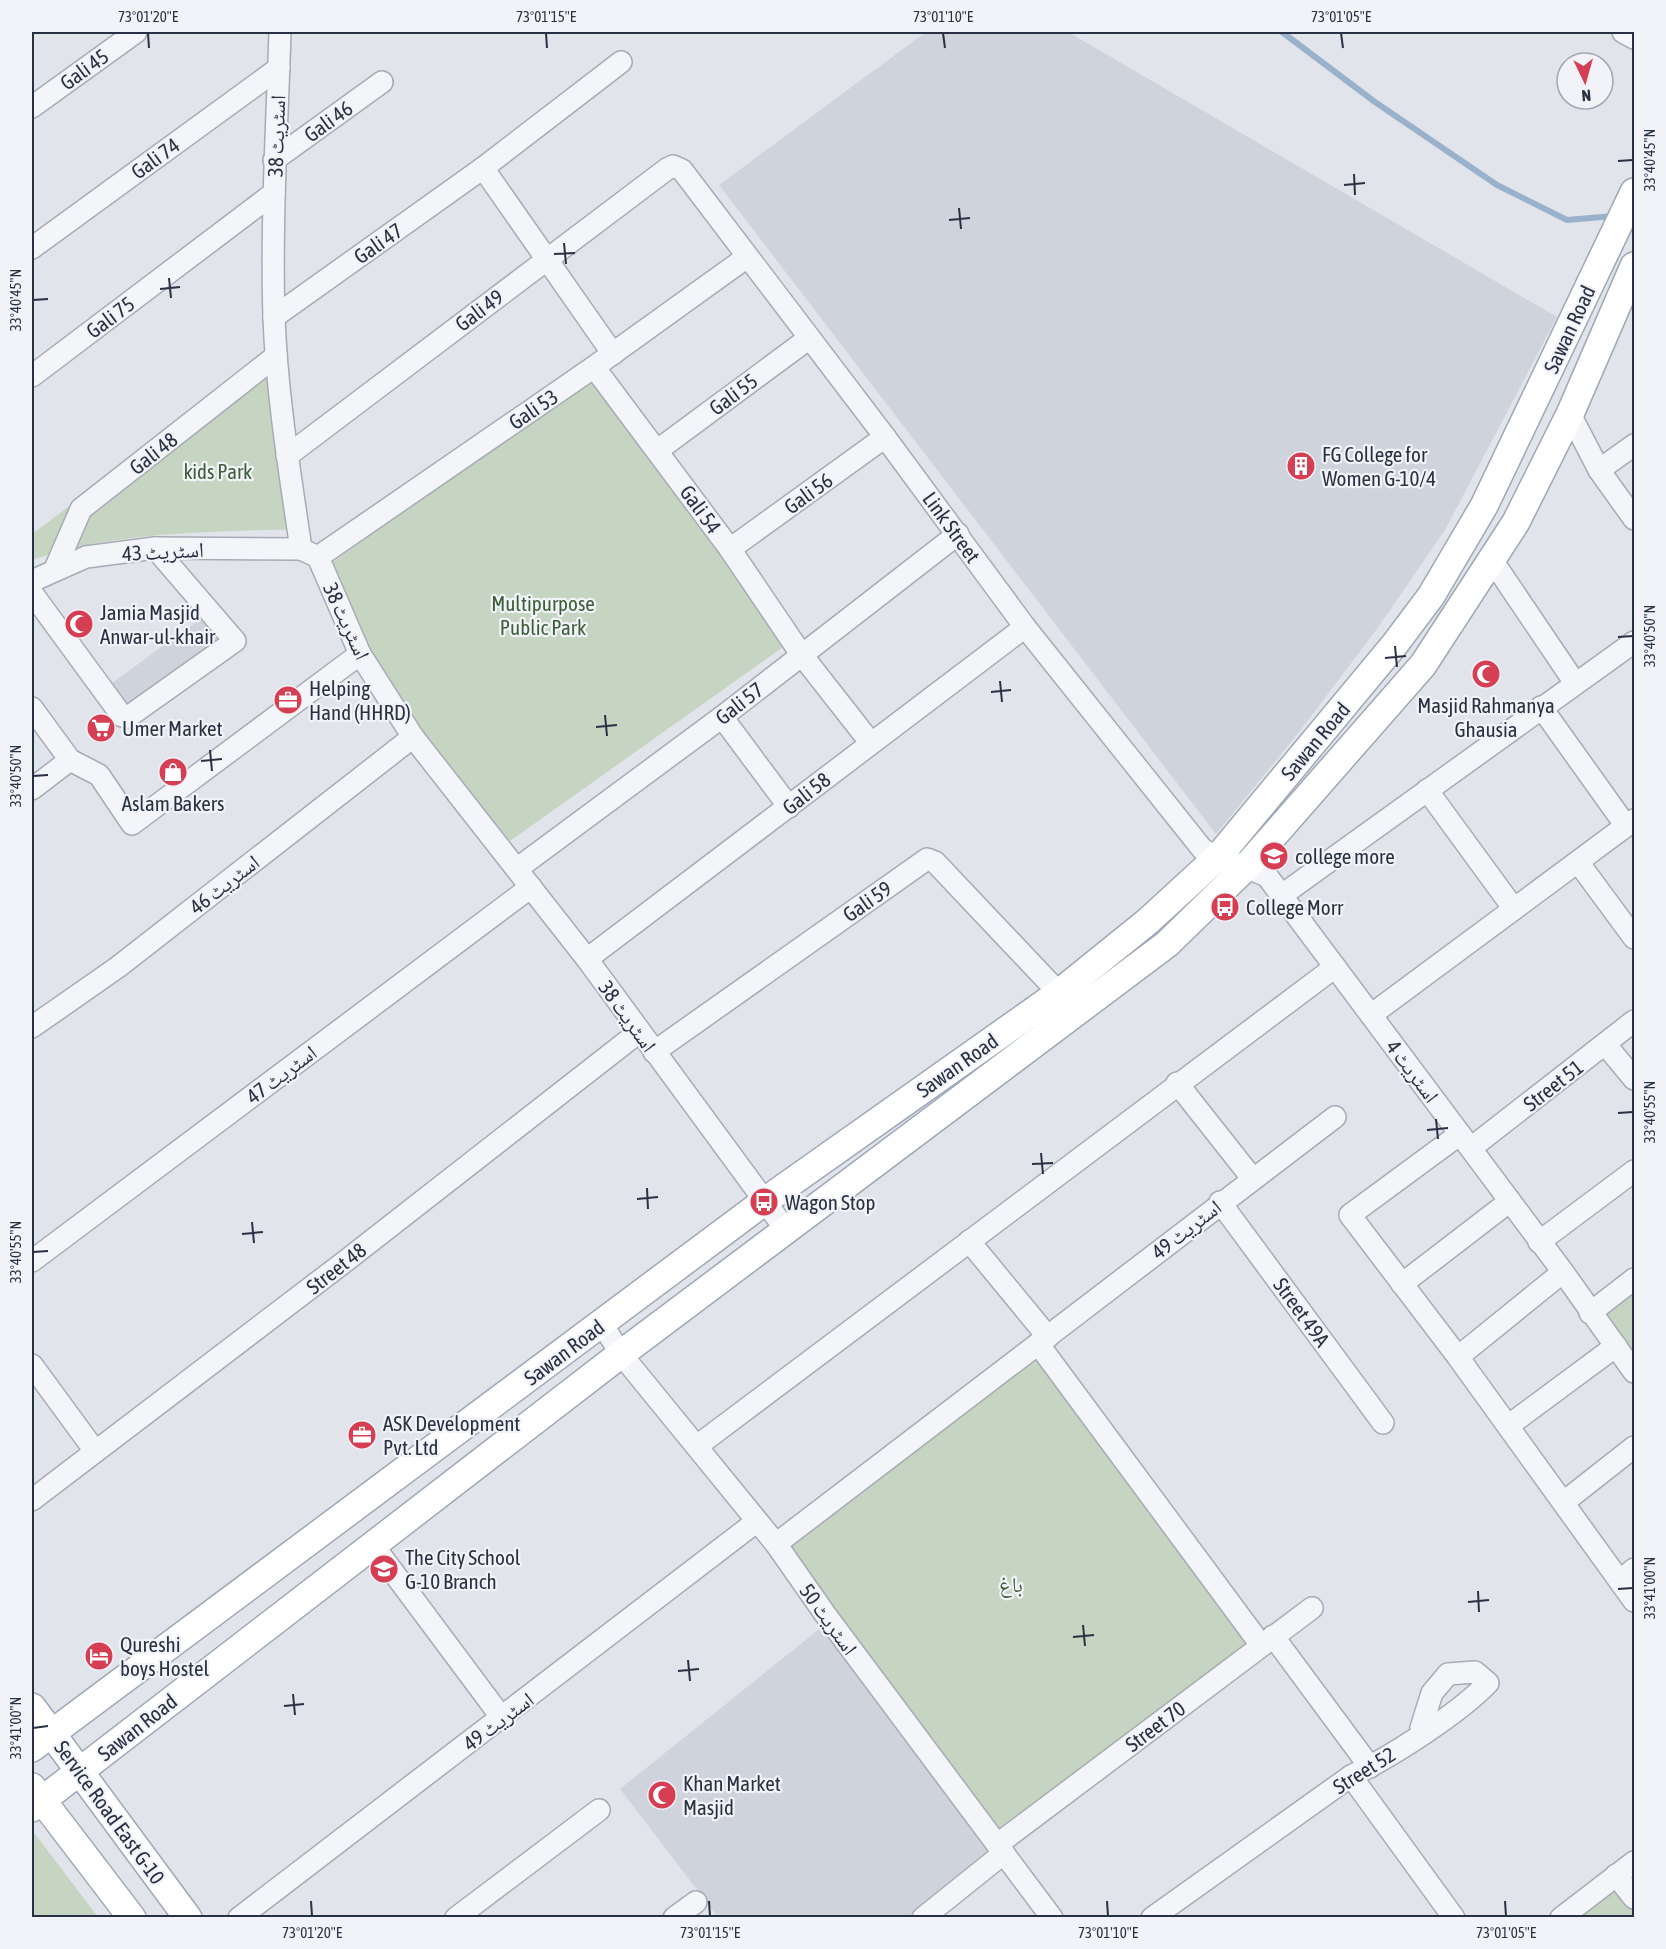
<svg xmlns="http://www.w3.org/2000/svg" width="1666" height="1949" font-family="'Asap Condensed','Noto Naskh Arabic',sans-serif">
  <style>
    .built { fill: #cfd3dc }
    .green { fill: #c6d5c1 }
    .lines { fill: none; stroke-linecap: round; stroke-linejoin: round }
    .stream { stroke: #9ab1cc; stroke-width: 6 }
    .minor-casing { stroke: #a6abb5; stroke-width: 24 }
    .major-casing { stroke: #9fa8b7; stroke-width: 30 }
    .minor { stroke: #f4f5f8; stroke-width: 21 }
    .major { stroke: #fff; stroke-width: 27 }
    .ticks { fill: none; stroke: #283143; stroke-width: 2 }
    .labels { text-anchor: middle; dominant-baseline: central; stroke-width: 4.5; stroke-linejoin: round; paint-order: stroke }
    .street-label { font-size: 21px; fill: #283143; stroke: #f1f3f8 }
    .poi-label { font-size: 21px; fill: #283143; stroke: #f1f3f8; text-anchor: start }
    .park-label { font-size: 21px; fill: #3c6035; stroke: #f1f3f8 }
    .neatline { fill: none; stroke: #283143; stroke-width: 2 }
    .ticks-label { font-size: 15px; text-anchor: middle; fill: #283143 }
  </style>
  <rect width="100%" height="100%" fill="#e1e4ea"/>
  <g class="built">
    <polygon points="926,32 1068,32 1557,317 1445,530 1379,626 1300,731 1216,834 719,185"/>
    <polygon points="203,617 220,642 123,709 108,686"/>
    <polygon points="822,1627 992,1854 913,1917 718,1917 620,1789"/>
  </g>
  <g class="green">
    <path d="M266,360L298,529C210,532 116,531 32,560V534Z"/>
    <polygon points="590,378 786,645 510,841 419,729 382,671 337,579 333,562"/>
    <polygon points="1634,1285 1634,1367 1595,1312"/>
    <polygon points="1036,1354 1251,1646 1000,1832 788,1547"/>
    <polygon points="32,1830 98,1917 32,1917"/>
    <polygon points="1615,1883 1634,1909 1634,1917 1570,1918"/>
  </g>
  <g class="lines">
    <polyline class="stream" points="1282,32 1375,102 1497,185 1567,220 1614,216"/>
    <g class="minor-casing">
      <g id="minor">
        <path d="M280,32C277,127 271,223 274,318C277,396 290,473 301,549L318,557L360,654L413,737L587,959L786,1230"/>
        <polyline points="1623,32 1634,38"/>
        <polyline points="32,107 136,32"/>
        <polyline points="274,160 382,82"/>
        <polyline points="483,168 613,354"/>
        <polyline points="32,248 279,68"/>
        <polyline points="274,317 483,168 621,62"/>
        <polyline points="594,367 730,549 801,654 870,742"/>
        <polyline points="32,376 274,193"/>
        <polyline points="1570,414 1599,470 1634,519"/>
        <polyline points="658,450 808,339"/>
        <polyline points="287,456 667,169 673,166 682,170 885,437 1025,627 1203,850 1267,876 1563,1272 1634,1372"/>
        <polyline points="1599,470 1634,445"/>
        <polyline points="730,549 885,437"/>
        <polyline points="318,557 594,367 747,257"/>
        <polyline points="1492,560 1575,683"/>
        <polyline points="55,569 81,509 276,356"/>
        <polyline points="32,581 86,557 155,548 301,549"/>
        <polyline points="32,593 122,716 128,717 235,641 155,548"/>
        <polyline points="1541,707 1626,826"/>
        <polyline points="32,708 70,760 99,775 132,824 360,654"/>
        <polyline points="722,717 789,807"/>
        <polyline points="32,789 70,760"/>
        <polyline points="1427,790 1514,909"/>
        <polyline points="1578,862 1634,938"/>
        <polyline points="518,868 722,717 958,534"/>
        <polyline points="1282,895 1634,642"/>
        <polyline points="587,959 1025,627"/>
        <polyline points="1371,1015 1634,820"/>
        <polyline points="32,1027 118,967 413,737"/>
        <polyline points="1605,1044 1634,1079"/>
        <polyline points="654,1052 927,859 935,862 1059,993"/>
        <polyline points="1177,1083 1252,1178"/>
        <polyline points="1460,1134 1350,1215 1458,1357 1634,1601"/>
        <polyline points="1471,1148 1634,1021"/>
        <polyline points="1220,1202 1383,1423"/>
        <polyline points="969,1241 1048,1337"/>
        <polyline points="1539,1242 1634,1171"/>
        <polyline points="32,1261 531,887"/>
        <polyline points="1402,1284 1510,1201"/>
        <polyline points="1590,1313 1634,1279"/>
        <polyline points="602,1324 621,1354 776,1544 825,1614 1052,1918"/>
        <polyline points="1039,1345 1261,1645"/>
        <polyline points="1458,1357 1563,1272"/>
        <polyline points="32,1365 95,1451"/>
        <polyline points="1508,1426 1616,1346"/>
        <polyline points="697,1446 1335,967"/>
        <polyline points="32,1500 343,1263 639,1032"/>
        <polyline points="1564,1502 1634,1447"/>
        <polyline points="776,1544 1335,1117"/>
        <polyline points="373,1545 502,1718"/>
        <polyline points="1620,1581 1634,1569"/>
        <polyline points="1273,1636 1370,1767"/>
        <polyline points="1351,1776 1454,1918"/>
        <polyline points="998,1844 1312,1608"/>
        <polyline points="1616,1875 1634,1898"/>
        <polyline points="239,1918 756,1522"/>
        <polyline points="456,1918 599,1810"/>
        <polyline points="674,1918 696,1902"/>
        <polyline points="923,1918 1004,1853"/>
        <path d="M1152,1918L1351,1776C1391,1757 1458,1714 1488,1683L1475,1672L1448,1674L1432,1693L1421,1728"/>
        <polyline points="1561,1918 1634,1862"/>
      </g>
    </g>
    <g class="major-casing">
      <g id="major">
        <polyline points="32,1707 188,1918"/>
        <polyline points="32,1748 765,1201 1059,993 1147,922 1219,856 1395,644 1431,596 1484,506 1634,192"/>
        <polyline points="32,1787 132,1918"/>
        <polyline points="32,1808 621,1354 1167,944 1247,866 1423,665 1516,522 1570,414 1634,266"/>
      </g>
    </g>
    <use href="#minor" class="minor"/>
    <use href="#major" class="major"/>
  </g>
  <path class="ticks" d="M148,33L149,48M546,33L547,48M943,33L945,48M1341,33L1343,48M1618,161L1633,160M1354,174L1355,195M1344,185L1365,183M959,208L961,229M949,220L970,218M564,243L566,264M554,254L575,253M169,278L171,298M160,289L180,287M33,300L48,299M1618,637L1633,636M1395,646L1397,667M1385,658L1406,656M1000,681L1002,702M991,692L1011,690M605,715L607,736M596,727L617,725M210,750L212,771M201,761L222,759M33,776L48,775M1618,1113L1633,1112M1436,1119L1438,1139M1427,1130L1448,1128M1041,1153L1043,1174M1032,1164L1053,1163M647,1188L648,1209M637,1199L658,1197M252,1222L254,1243M242,1234L263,1232M33,1252L48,1251M1618,1589L1633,1588M1478,1591L1479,1612M1468,1602L1489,1600M1083,1625L1085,1646M1073,1637L1094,1635M688,1660L690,1681M678,1671L699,1669M293,1694L295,1715M284,1706L304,1704M33,1728L48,1726M311,1901L312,1916M709,1901L710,1916M1107,1901L1108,1916M1505,1901L1506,1916"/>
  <defs>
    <g id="building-disc" transform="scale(1.5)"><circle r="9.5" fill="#d63f53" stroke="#f1f3f8"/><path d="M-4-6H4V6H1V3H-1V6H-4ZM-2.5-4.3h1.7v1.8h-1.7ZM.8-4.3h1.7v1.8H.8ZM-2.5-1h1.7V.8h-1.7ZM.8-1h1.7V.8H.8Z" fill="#fff"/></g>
    <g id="mosque-disc" transform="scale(1.5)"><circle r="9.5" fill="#d63f53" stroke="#f1f3f8"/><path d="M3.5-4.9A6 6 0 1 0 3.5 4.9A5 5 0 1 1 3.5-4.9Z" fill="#fff"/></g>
    <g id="office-disc" transform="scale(1.5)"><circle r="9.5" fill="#d63f53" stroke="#f1f3f8"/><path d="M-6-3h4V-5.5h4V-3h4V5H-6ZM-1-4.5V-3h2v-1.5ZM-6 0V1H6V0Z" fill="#fff"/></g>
    <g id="supermarket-disc" transform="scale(1.5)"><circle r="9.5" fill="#d63f53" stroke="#f1f3f8"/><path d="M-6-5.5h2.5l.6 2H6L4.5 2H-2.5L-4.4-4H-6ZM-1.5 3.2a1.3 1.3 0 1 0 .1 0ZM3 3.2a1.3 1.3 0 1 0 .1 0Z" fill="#fff"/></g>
    <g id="shop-disc" transform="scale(1.5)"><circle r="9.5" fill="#d63f53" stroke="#f1f3f8"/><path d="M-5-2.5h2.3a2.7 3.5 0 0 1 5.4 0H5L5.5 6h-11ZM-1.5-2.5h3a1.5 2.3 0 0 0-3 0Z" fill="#fff"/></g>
    <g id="school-disc" transform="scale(1.5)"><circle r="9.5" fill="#d63f53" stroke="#f1f3f8"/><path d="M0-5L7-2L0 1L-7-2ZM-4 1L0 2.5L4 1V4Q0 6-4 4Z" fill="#fff"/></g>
    <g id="bus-disc" transform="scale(1.5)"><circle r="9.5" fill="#d63f53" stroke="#f1f3f8"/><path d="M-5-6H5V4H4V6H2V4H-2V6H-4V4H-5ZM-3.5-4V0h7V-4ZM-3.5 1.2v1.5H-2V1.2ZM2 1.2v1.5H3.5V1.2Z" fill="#fff"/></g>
    <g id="hotel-disc" transform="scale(1.5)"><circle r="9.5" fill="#d63f53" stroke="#f1f3f8"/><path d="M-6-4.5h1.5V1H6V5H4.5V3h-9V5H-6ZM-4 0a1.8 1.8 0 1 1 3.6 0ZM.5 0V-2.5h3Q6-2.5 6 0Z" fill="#fff"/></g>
  </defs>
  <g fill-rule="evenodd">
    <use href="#building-disc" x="1301" y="466"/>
    <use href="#mosque-disc" x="79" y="624"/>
    <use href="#mosque-disc" x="1486" y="674"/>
    <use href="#office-disc" x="288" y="700"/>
    <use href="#supermarket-disc" x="101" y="728"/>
    <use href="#shop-disc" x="173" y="772"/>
    <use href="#school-disc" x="1274" y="856"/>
    <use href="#bus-disc" x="1225" y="907"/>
    <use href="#bus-disc" x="764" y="1202"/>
    <use href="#office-disc" x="362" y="1435"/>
    <use href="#school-disc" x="384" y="1569"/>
    <use href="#hotel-disc" x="99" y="1656"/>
    <use href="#mosque-disc" x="662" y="1795"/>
  </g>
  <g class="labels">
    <g class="street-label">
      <text transform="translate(84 69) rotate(-36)">Gali 45</text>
      <text transform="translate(328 121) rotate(-36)">Gali 46</text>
      <text transform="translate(276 136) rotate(-88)">اسٹریٹ 38</text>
      <text transform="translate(155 158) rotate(-36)">Gali 74</text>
      <text transform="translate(378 243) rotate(-35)">Gali 47</text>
      <text transform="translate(479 310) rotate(-37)">Gali 49</text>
      <text transform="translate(110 317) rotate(-37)">Gali 75</text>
      <text transform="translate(1569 329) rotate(-65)">Sawan Road</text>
      <text transform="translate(733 394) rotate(-37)">Gali 55</text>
      <text transform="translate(533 409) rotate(-34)">Gali 53</text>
      <text transform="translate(153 453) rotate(-38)">Gali 48</text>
      <text transform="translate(808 493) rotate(-36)">Gali 56</text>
      <text transform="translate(701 509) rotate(54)">Gali 54</text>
      <text transform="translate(952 527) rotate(54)">Link Street</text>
      <text transform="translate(163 551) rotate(-3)">اسٹریٹ 43</text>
      <text transform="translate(347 621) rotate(65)">اسٹریٹ 38</text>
      <text transform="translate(739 703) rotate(-38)">Gali 57</text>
      <text transform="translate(1315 741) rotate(-50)">Sawan Road</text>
      <text transform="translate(806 793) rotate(-38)">Gali 58</text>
      <text transform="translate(224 884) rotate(-38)">اسٹریٹ 46</text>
      <text transform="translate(867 901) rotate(-35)">Gali 59</text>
      <text transform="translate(628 1016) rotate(54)">اسٹریٹ 38</text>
      <text transform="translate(957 1065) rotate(-35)">Sawan Road</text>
      <text transform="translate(1413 1071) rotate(53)">اسٹریٹ 4</text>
      <text transform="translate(281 1074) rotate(-37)">اسٹریٹ 47</text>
      <text transform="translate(1553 1085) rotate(-38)">Street 51</text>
      <text transform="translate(1186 1229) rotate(-38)">اسٹریٹ 49</text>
      <text transform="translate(336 1268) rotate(-38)">Street 48</text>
      <text transform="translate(1302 1312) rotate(54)">Street 49A</text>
      <text transform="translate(564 1352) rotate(-37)">Sawan Road</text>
      <text transform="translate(829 1619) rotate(54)">اسٹریٹ 50</text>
      <text transform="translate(498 1721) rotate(-37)">اسٹریٹ 49</text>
      <text transform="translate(1155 1726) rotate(-37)">Street 70</text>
      <text transform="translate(137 1727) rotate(-38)">Sawan Road</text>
      <text transform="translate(1364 1770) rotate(-32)">Street 52</text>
      <text transform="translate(110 1812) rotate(54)">Service Road East G-10</text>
    </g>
    <g class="poi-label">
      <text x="1322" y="454">FG College for<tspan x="1322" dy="24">Women G-10/4</tspan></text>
      <text x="100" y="612">Jamia Masjid<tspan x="100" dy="24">Anwar-ul-khair</tspan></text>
      <text x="309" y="688">Helping<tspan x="309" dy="24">Hand (HHRD)</tspan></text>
      <text x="1486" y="705" text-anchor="middle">Masjid Rahmanya<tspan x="1486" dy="24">Ghausia</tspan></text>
      <text x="122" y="728">Umer Market</text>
      <text x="173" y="803" text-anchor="middle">Aslam Bakers</text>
      <text x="1295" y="856">college more</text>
      <text x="1246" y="907">College Morr</text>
      <text x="785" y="1202">Wagon Stop</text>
      <text x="383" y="1423">ASK Development<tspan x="383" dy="24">Pvt. Ltd</tspan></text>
      <text x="405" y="1557">The City School<tspan x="405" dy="24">G-10 Branch</tspan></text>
      <text x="120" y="1644">Qureshi<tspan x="120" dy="24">boys Hostel</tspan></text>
      <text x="683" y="1783">Khan Market<tspan x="683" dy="24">Masjid</tspan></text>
    </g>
    <g class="park-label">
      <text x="218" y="471">kids Park</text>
      <text x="543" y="603">Multipurpose<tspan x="543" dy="24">Public Park</tspan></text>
      <text x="1011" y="1584">باغ</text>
    </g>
  </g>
  <rect width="1666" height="1949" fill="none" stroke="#f1f3f8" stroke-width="66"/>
  <g transform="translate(1585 81) rotate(175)"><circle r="28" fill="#f1f3f8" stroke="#a1a5b0" stroke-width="1.5"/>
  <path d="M0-4.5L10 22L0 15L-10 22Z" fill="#d63f53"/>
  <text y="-9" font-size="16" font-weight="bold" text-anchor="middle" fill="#283143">N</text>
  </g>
  <rect x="33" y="33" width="1600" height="1883" class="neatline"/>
  <g class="ticks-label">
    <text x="148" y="22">73°01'20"E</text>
    <text x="546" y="22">73°01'15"E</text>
    <text x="943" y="22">73°01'10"E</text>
    <text x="1341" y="22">73°01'05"E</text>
    <text transform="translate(1650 160) rotate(-90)" y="5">33°40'45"N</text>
    <text transform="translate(16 300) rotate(-90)" y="5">33°40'45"N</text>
    <text transform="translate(1650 636) rotate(-90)" y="5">33°40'50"N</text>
    <text transform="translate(16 776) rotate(-90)" y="5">33°40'50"N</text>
    <text transform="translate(1650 1112) rotate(-90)" y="5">33°40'55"N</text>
    <text transform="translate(16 1252) rotate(-90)" y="5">33°40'55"N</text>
    <text transform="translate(1650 1588) rotate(-90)" y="5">33°41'00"N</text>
    <text transform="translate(16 1728) rotate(-90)" y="5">33°41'00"N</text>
    <text x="312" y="1938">73°01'20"E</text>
    <text x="710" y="1938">73°01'15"E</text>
    <text x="1108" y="1938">73°01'10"E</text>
    <text x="1506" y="1938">73°01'05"E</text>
  </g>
</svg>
